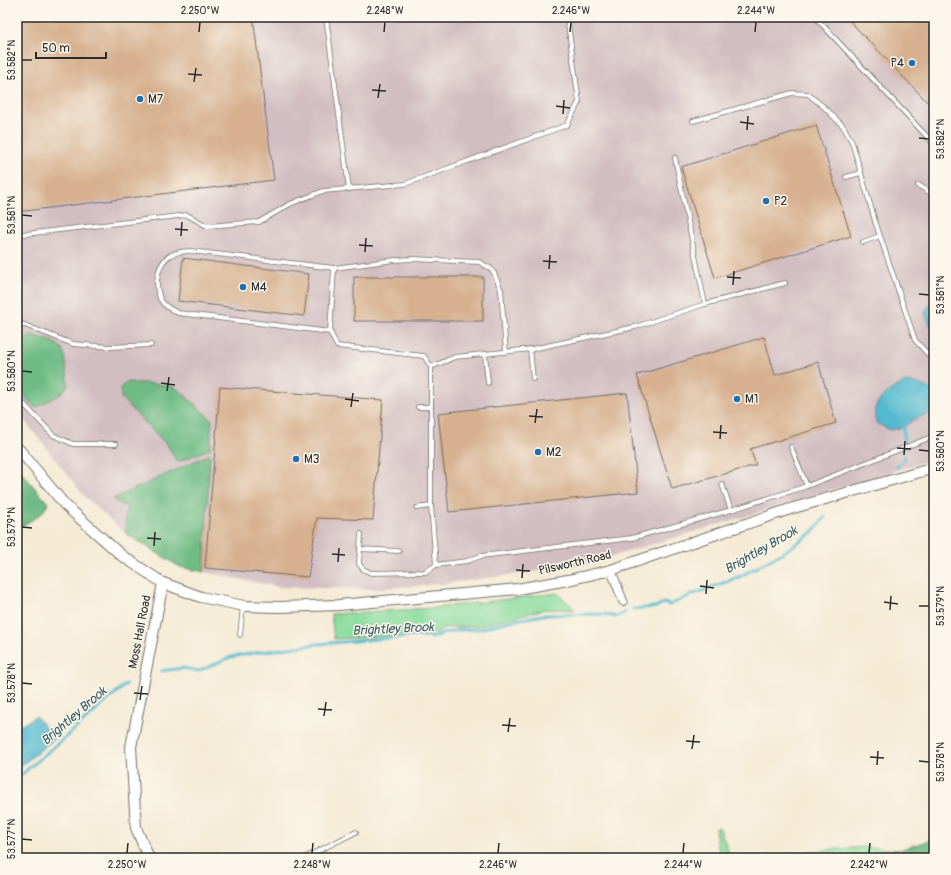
<svg xmlns="http://www.w3.org/2000/svg" width="951" height="875" font-family="Pangolin,sans-serif">
  <style>
    .industrial { fill: #d2bec2 }
    .green { fill: #89db9c; stroke: #5a8364 }
    .forest { fill: #6ebb84; stroke: #4c7358 }
    .water { fill: #52b9cf; stroke: #3e727d }
    .lines { fill: none; stroke-linecap: round; stroke-linejoin: round }
    .stream { stroke: #52b9cf; stroke-width: 3 }
    .building { fill: #d6b08f }
    .service-casing { stroke: #726e66; stroke-width: 5.5 }
    .minor-casing { stroke: #726e66; stroke-width: 10 }
    .tertiary-casing { stroke: #726e66; stroke-width: 12 }
    .service { stroke: #fff; stroke-width: 4 }
    .minor { stroke: #fff; stroke-width: 8 }
    .tertiary { stroke: #fff; stroke-width: 10 }
    .ticks { fill: none; stroke: #2b2b2b; stroke-width: 1.5 }
    .poi-dot { fill: #1f6fb2; stroke: #fbf7ec; stroke-width: 1.5 }
    .labels { text-anchor: middle; dominant-baseline: central; stroke-width: 3; stroke-linejoin: round; paint-order: stroke }
    .poi-label { font-size: 12px; fill: #2b2b2b; stroke: #fbf7ec; text-anchor: start }
    .street-label { font-size: 12px; fill: #2b2b2b; stroke: #fbf7ec }
    .water-label { font-size: 13px; font-style: italic; fill: #395d64; stroke: #fbf7ec }
    .neatline { fill: none; stroke: #2b2b2b; stroke-width: 1.5 }
    .ticks-label { font-size: 10px; text-anchor: middle; fill: #2b2b2b }
  </style>
  <rect width="100%" height="100%" fill="#fbf7ec"/>
  <filter id="ink" filterUnits="userSpaceOnUse"><feTurbulence type="fractalNoise" baseFrequency=".025" numOctaves="2"/><feDisplacementMap in="SourceGraphic" scale="8" xChannelSelector="R" yChannelSelector="G"/><feConvolveMatrix kernelMatrix="1 2 1 2 8 2 1 2 1" color-interpolation-filters="sRGB"/></filter>
  <filter id="wash" filterUnits="userSpaceOnUse"><feTurbulence type="fractalNoise" baseFrequency=".012" numOctaves="4" result="noise"/><feDisplacementMap in="SourceGraphic" scale="16" xChannelSelector="R" yChannelSelector="G"/><feGaussianBlur stdDeviation="0.9" result="paint"/><feColorMatrix in="noise" values="0 0 0 0 0 0 0 0 0 0 0 0 0 0 0 0 0 1.4 0 .05"/><feComposite in="paint" operator="in"/></filter>
  <g filter="url(#wash)">
    <rect width="100%" height="100%" fill="#f5ebd5"/>
    <polygon class="industrial" points="17,17 934,17 934,459 584,565 442,584 372,589 278,587 180,567 126,534 85,497 17,411"/>
    <g class="green">
      <polygon points="557,593 576,610 545,609 479,626 444,628 436,634 429,633 334,639 331,614 433,608"/>
      <polygon points="719,827 731,858 720,858 715,829"/>
      <polygon points="865,847 899,850 863,858 760,858 821,850"/>
    </g>
    <g class="forest">
      <path d="M31,335C69,344 64,349 68,385L61,394L35,408L17,388V343Z"/>
      <polygon points="127,382 169,385 180,391 212,420 210,449 177,462 168,446 121,398 121,387"/>
      <polygon points="210,454 204,572 180,567 126,534 125,512 128,508 113,499"/>
      <path d="M17,467L48,503C45,515 27,522 17,529Z"/>
      <polygon points="934,839 934,852 914,858 863,858 899,850"/>
    </g>
    <g class="water">
      <polygon points="929,305 934,308 934,330 931,327 925,313"/>
      <path d="M906,382C917,383 926,385 934,393V411L913,420L904,427L890,430L876,423C876,420 874,414 875,410C877,397 895,387 906,382Z"/>
      <polygon points="36,716 54,739 17,769 17,728"/>
    </g>
    <g class="lines">
      <g class="stream">
        <polyline points="903,427 904,440"/>
        <polyline points="897,467 905,459 904,456"/>
        <polyline points="633,609 656,607 664,603 670,605 689,596 741,576 784,552 813,532 825,517"/>
        <polyline points="161,671 183,668 199,671 231,657 260,652 318,644 414,636 429,636 432,638 445,633 458,630 479,629 515,620 543,615 604,614 616,617 625,612"/>
        <polyline points="17,779 31,766 61,741 126,684"/>
        <polyline points="926,858 934,856"/>
      </g>
    </g>
    <g id="blocks">
      <g class="building">
        <polygon points="17,17 253,17 274,180 17,212"/>
        <polygon points="846,17 934,17 934,109"/>
        <polygon points="816,125 851,236 715,278 681,167"/>
        <polygon points="183,258 309,274 304,316 178,301"/>
        <rect x="354" y="277" width="129" height="44"/>
        <polygon points="764,337 775,375 818,362 836,423 750,449 756,465 672,489 637,375"/>
        <polygon points="220,387 383,400 373,520 317,518 308,577 205,568"/>
        <polygon points="627,393 638,492 449,512 438,413"/>
      </g>
    </g>
  </g>
  <g filter="url(#ink)">
    <use href="#blocks" fill-opacity="0" stroke="#726e66" stroke-width="1"/>
    <g class="lines">
      <g class="service-casing">
        <g id="service">
          <polyline points="326,17 349,189"/>
          <polyline points="815,17 934,144"/>
          <polyline points="693,121 792,93 808,94 825,108 843,126 852,142 875,221 915,340 934,361"/>
          <polyline points="675,158 705,304"/>
          <polyline points="846,177 861,173"/>
          <polyline points="918,185 934,195"/>
          <polyline points="17,235 187,215 207,226 259,222 290,204 323,191 405,184 567,125 579,102 567,17"/>
          <polyline points="863,242 880,236"/>
          <polyline points="334,268 330,332 337,346 424,356 431,367 431,506 436,565 467,561 481,556 632,538 731,510 807,486 934,436"/>
          <polyline points="17,322 73,344 110,347 151,345"/>
          <path d="M330,332L178,313C172,310 167,308 162,302C158,296 157,288 157,281C159,260 169,251 191,251L334,268L395,260L413,259L479,262L490,268L494,273L501,290L506,352"/>
          <polyline points="530,349 533,379"/>
          <polyline points="485,354 488,383"/>
          <polyline points="431,367 455,357 532,349 635,327 705,304 785,283"/>
          <polyline points="17,397 53,435 73,444 116,444"/>
          <polyline points="418,407 431,407"/>
          <polyline points="791,447 807,486"/>
          <polyline points="722,484 731,510"/>
          <polyline points="417,508 431,506"/>
          <polyline points="361,534 359,564 363,569 371,573 425,572 436,565"/>
          <polyline points="360,549 399,551"/>
          <polyline points="240,635 243,606"/>
          <polyline points="304,858 356,832"/>
        </g>
      </g>
      <g class="minor-casing">
        <polyline id="minor" points="611,570 623,601"/>
      </g>
      <g class="tertiary-casing">
        <g id="tertiary">
          <polyline points="17,447 65,505 121,555 163,583 201,597 244,606 280,607 339,605 517,589 568,580 611,570 649,557 790,509 934,468"/>
          <polyline points="149,858 136,828 131,747 163,583"/>
        </g>
      </g>
      <use href="#service" class="service"/>
      <use href="#minor" class="minor"/>
      <use href="#tertiary" class="tertiary"/>
    </g>
  </g>
  <path class="ticks" d="M199,32L200,22M384,32L385,22M570,32L571,22M755,32L756,22M22,60H32M188,74L202,75M194,82L196,68M372,90L386,91M378,98L380,84M556,106L570,108M563,114L564,100M740,122L754,124M747,130L748,116M919,138L929,139M22,215L32,216M175,229L188,230M181,236L182,222M359,245L373,246M365,252L366,238M543,261L557,262M549,269L550,255M727,277L741,278M733,285L734,271M919,294L929,295M22,371L32,372M161,383L175,385M167,391L169,377M345,399L359,401M351,407L353,393M529,416L543,417M535,423L537,409M713,432L727,433M720,439L721,425M897,448L911,449M919,450L929,451M904,455L905,441M22,527L32,528M147,538L161,539M154,546L155,532M332,554L345,555M338,562L339,548M516,570L530,571M522,578L523,564M700,586L714,588M706,594L707,580M884,602L898,604M919,606H929M890,610L891,596M22,683L32,684M134,693L148,694M140,700L142,686M318,709L332,710M324,716L326,702M502,725L516,726M508,732L510,718M686,741L700,742M692,749L694,735M870,757L884,758M919,761L929,762M877,765L878,751M22,839L32,840M127,853L128,843M312,853L313,843M498,853L499,843M683,853L684,843M869,853L870,843"/>
  <g class="poi-dot">
    <circle cx="912" cy="63" r="4"/>
    <circle cx="140" cy="99" r="4"/>
    <circle cx="766" cy="201" r="4"/>
    <circle cx="243" cy="287" r="4"/>
    <circle cx="737" cy="399" r="4"/>
    <circle cx="538" cy="452" r="4"/>
    <circle cx="296" cy="459" r="4"/>
  </g>
  <g class="labels">
    <g class="poi-label">
      <text x="904" y="63" text-anchor="end">P4</text>
      <text x="148" y="99">M7</text>
      <text x="774" y="201">P2</text>
      <text x="251" y="287">M4</text>
      <text x="745" y="399">M1</text>
      <text x="546" y="452">M2</text>
      <text x="304" y="459">M3</text>
    </g>
    <g class="street-label">
      <text transform="translate(575 563) rotate(-13)">Pilsworth Road</text>
      <text transform="translate(140 632) rotate(-79)">Moss Hall Road</text>
    </g>
    <g class="water-label">
      <text transform="translate(761 550) rotate(-30)">Brightley Brook</text>
      <text transform="translate(393 629) rotate(-3)">Brightley Brook</text>
      <text transform="translate(74 716) rotate(-41)">Brightley Brook</text>
    </g>
  </g>
  <rect width="951" height="875" fill="none" stroke="#fbf7ec" stroke-width="44"/>
  <path d="M36 52v6h70v-6" fill="none" stroke="#2b2b2b" stroke-width="2"/>
  <text x="42" y="52" font-size="12" fill="#2b2b2b" stroke="#fbf7ec" stroke-width="3" paint-order="stroke">50 m</text>
  <rect x="22" y="22" width="907" height="831" class="neatline"/>
  <g class="ticks-label">
    <text x="200" y="14">2.250°W</text>
    <text x="385" y="14">2.248°W</text>
    <text x="571" y="14">2.246°W</text>
    <text x="756" y="14">2.244°W</text>
    <text transform="translate(11 60) rotate(-90)" y="4">53.582°N</text>
    <text transform="translate(940 139) rotate(-90)" y="4">53.582°N</text>
    <text transform="translate(11 215) rotate(-90)" y="4">53.581°N</text>
    <text transform="translate(940 295) rotate(-90)" y="4">53.581°N</text>
    <text transform="translate(11 371) rotate(-90)" y="4">53.580°N</text>
    <text transform="translate(940 451) rotate(-90)" y="4">53.580°N</text>
    <text transform="translate(11 527) rotate(-90)" y="4">53.579°N</text>
    <text transform="translate(940 606) rotate(-90)" y="4">53.579°N</text>
    <text transform="translate(11 683) rotate(-90)" y="4">53.578°N</text>
    <text transform="translate(940 762) rotate(-90)" y="4">53.578°N</text>
    <text transform="translate(11 839) rotate(-90)" y="4">53.577°N</text>
    <text x="127" y="868">2.250°W</text>
    <text x="312" y="868">2.248°W</text>
    <text x="498" y="868">2.246°W</text>
    <text x="683" y="868">2.244°W</text>
    <text x="869" y="868">2.242°W</text>
  </g>
</svg>
